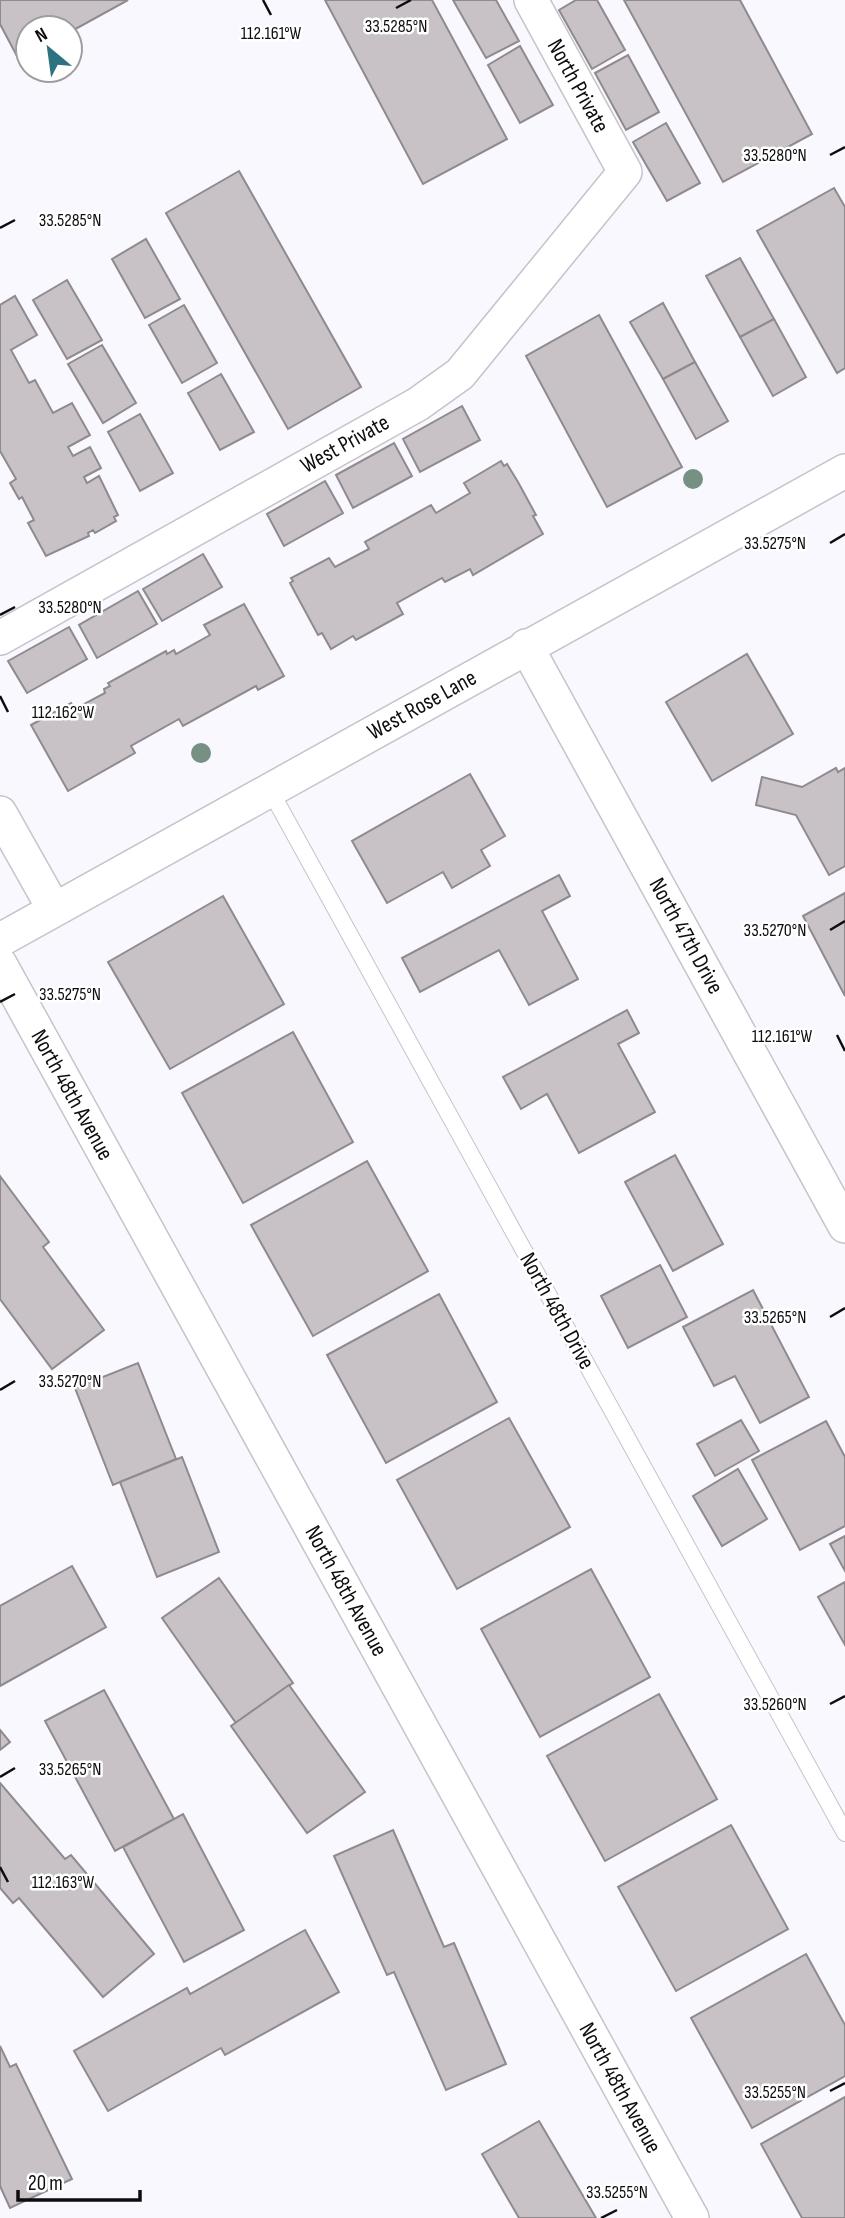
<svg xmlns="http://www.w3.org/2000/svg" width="845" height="2218" font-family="'Sofia Sans Condensed',sans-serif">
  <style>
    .building { fill: #c8c2c7; stroke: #8f8a8e; stroke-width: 2 }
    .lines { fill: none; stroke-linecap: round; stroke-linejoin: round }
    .service-casing { stroke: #c4c4ca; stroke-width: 18 }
    .minor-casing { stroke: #c4c4ca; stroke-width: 36 }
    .service { stroke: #fff; stroke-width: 16 }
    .minor { stroke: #fff; stroke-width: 33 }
    .tree { fill: #769083 }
    .ticks { fill: none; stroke: #0d0d0f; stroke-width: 2.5 }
    .labels { text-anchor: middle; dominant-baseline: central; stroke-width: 5; stroke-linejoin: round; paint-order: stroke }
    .street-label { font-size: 23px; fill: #0d0d0f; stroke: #fff }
    .ticks-label { font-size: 18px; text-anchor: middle; fill: #0d0d0f; stroke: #fff; stroke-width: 5; stroke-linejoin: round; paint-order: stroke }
  </style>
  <rect width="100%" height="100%" fill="#f9f8ff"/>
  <g class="building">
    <polygon points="0,0 128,0 70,32 70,28 28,28 28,55 19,60 0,24"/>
    <polygon points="325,0 432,0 507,139 423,184"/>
    <polygon points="453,0 496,0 519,41 486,58"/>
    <polygon points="576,0 597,0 625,50 592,69 559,10"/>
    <polygon points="624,0 740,0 812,134 723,182"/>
    <polygon points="520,46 553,105 520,123 488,65"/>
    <polygon points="628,55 659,112 626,130 595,73"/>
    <polygon points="666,123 700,183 667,201 633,142"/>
    <polygon points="239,171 361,387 288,429 166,213"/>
    <polygon points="834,188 845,207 845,368 837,373 757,231"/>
    <polygon points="146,239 180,299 145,318 112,259"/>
    <polygon points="740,258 774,319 740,337 706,276"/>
    <polygon points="67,280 102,340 67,359 33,300"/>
    <polygon points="15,296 37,335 11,350 29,383 35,380 53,413 72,403 90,435 68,447 73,456 90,447 101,468 84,477 87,483 99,476 118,515 114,517 116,521 95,533 93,530 88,533 89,536 46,556 28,523 34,520 22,497 19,499 10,483 16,479 0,451 0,305"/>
    <polygon points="663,303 695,362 663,379 630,322"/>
    <polygon points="184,305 217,363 182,383 149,325"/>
    <polygon points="599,315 682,467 607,507 526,356"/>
    <polygon points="774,319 806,377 773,396 740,337"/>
    <polygon points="102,345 136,403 103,423 68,364"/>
    <polygon points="695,362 728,421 696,439 663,379"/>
    <polygon points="221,374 254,432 220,450 188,393"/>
    <polygon points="462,406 480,440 420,472 403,439"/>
    <polygon points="140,414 173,473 140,491 108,432"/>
    <polygon points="394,443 412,476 353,508 336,475"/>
    <polygon points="501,461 504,466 507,464 518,482 536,515 533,516 543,534 473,575 470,569 445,582 442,578 397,603 403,614 356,640 353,636 331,649 322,633 318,635 290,583 293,581 291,578 329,558 335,567 369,549 365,542 431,505 436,513 470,493 464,483"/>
    <polygon points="325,481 343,513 284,546 267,514"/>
    <polygon points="203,554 222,587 162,621 143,589"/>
    <polygon points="138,591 157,624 97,658 79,625"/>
    <polygon points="244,604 284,676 258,690 256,686 183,726 179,719 131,746 135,753 68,791 31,725 71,703 75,709 105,693 104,689 110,686 108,683 166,651 167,654 174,650 176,654 210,635 204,625"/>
    <polygon points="69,627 87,659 27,693 8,661"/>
    <polygon points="747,654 793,734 712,781 666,702"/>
    <polygon points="836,768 838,772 845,768 845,866 829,875 796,815 756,805 762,777 802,787"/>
    <polygon points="470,774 505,836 481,850 490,866 452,888 443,872 387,903 352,841"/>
    <polygon points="559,875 570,896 542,911 578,979 529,1005 499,950 420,992 402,958"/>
    <polygon points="845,893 845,996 803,916"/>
    <polygon points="223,896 284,1004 170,1069 108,962"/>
    <polygon points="627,1010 639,1033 618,1044 655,1112 579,1153 547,1094 521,1109 503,1077"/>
    <polygon points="293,1032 353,1142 243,1203 182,1093"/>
    <polygon points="675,1155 723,1244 673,1271 625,1182"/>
    <polygon points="367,1161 428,1271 313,1336 251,1225"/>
    <polygon points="0,1176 49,1242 43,1247 104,1330 52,1369 0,1299"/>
    <polygon points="660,1265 687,1317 628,1348 601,1296"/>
    <polygon points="753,1290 809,1397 760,1423 735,1376 714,1386 683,1327"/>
    <polygon points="439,1294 497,1402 386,1463 327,1355"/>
    <polygon points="138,1363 176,1459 113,1485 75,1388"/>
    <polygon points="509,1418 570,1527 457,1589 397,1480"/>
    <polygon points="741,1420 759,1451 715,1476 697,1444"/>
    <polygon points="826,1421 845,1457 845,1526 800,1550 752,1460"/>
    <polygon points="182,1457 219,1552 157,1577 120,1482"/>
    <polygon points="738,1469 767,1519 722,1546 693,1496"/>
    <polygon points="845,1536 845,1571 830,1544"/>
    <polygon points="72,1566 106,1627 0,1686 0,1606"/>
    <polygon points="591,1569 650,1677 540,1737 481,1629"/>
    <polygon points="219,1578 293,1683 236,1723 162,1618"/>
    <polygon points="845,1582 845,1645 818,1597"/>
    <polygon points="289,1685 365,1792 307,1833 231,1726"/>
    <polygon points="104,1690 174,1819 115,1851 45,1721"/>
    <polygon points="659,1694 717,1799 605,1861 547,1756"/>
    <polygon points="0,1730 10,1742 0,1750"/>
    <polygon points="0,1783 65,1859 71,1855 154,1954 103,1997 19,1898 13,1903 0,1888"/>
    <polygon points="183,1814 244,1930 184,1962 123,1847"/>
    <polygon points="731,1825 788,1929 676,1991 618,1887"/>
    <polygon points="393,1830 444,1947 454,1943 506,2064 446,2090 394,1972 387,1975 334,1856"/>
    <polygon points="305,1930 339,1992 225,2055 221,2048 108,2111 74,2051 187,1988 190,1994"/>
    <polygon points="806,1954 845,2025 845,2076 752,2128 691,2018"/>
    <polygon points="0,2046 10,2067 16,2064 72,2179 10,2208 0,2186"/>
    <polygon points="845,2097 845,2218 802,2218 761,2144"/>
    <polygon points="539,2121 596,2218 519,2218 482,2154"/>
  </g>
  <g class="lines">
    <g class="service-casing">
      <polyline id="service" points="270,790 845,1833"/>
    </g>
    <g class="minor-casing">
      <g id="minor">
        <polyline points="0,638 418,404 460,374 625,172 531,0"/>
        <polyline points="526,646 845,1226"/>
        <polyline points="0,813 54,909"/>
        <polyline points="0,940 845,471"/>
        <polyline points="0,964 692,2218"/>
      </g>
    </g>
    <use href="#service" class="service"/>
    <use href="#minor" class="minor"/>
  </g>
  <g class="tree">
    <circle cx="693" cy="479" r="10"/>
    <circle cx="201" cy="753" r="10"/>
  </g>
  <path class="ticks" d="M263,0L271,15M396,8L411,0M830,155L845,147M0,228L15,220M830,543L845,534M0,615L15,607M0,696L8,712M830,930L845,921M0,1002L15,994M837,1035L845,1051M830,1317L845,1308M0,1390L15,1381M830,1704L845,1696M0,1777L15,1768M0,1867L8,1882M830,2091L845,2083M601,2218L617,2210"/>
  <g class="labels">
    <g class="street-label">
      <text transform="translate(578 86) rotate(61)">North Private</text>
      <text transform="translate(345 444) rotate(-29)">West Private</text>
      <text transform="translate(422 705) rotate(-29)">West Rose Lane</text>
      <text transform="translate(686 936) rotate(61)">North 47th Drive</text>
      <text transform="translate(72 1095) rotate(61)">North 48th Avenue</text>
      <text transform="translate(557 1311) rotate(61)">North 48th Drive</text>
      <text transform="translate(346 1591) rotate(61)">North 48th Avenue</text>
      <text transform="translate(620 2088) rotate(61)">North 48th Avenue</text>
    </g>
  </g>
  <g class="ticks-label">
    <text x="396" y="32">33.5285°N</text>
    <text x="271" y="39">112.161°W</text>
    <text x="775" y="161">33.5280°N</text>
    <text x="70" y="226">33.5285°N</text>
    <text x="775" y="549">33.5275°N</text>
    <text x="70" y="613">33.5280°N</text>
    <text x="63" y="718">112.162°W</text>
    <text x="775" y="936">33.5270°N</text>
    <text x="70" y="1000">33.5275°N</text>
    <text x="782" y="1042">112.161°W</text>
    <text x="775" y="1323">33.5265°N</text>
    <text x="70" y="1387">33.5270°N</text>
    <text x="775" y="1710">33.5260°N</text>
    <text x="70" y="1775">33.5265°N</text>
    <text x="63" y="1888">112.163°W</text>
    <text x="775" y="2098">33.5255°N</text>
    <text x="617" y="2198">33.5255°N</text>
  </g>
  <g transform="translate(49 49) rotate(331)"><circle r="33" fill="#ffffff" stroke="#9e9e9f" stroke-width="2"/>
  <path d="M0-5L12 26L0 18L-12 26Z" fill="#2c7280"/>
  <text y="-10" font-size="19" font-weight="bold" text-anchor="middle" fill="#0d0d0f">N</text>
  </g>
  <path d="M18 2190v10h122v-10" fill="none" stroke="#0d0d0f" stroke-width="3.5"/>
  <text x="28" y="2190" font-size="21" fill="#0d0d0f" stroke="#ffffff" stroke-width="5" paint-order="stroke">20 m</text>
</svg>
